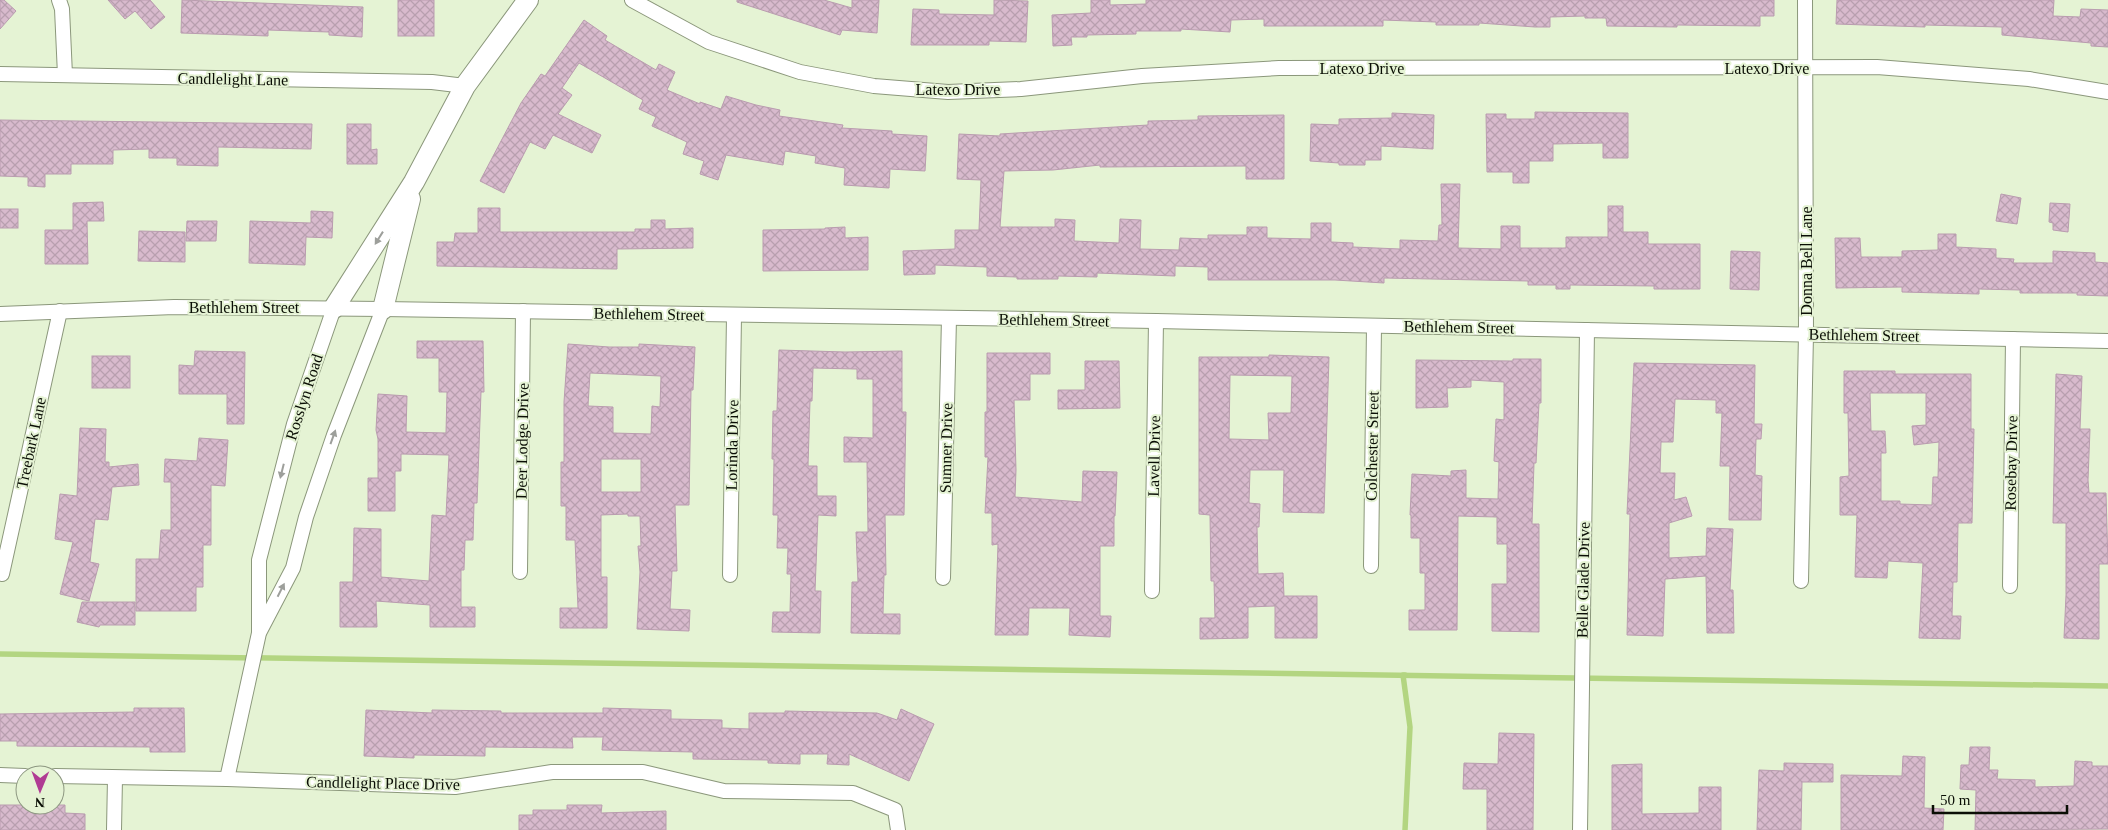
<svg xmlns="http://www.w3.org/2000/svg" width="2108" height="830" font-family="'Times New Roman',serif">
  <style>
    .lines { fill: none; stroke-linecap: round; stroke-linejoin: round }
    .stream { stroke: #b3d581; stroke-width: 5.5 }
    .building { fill: url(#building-cross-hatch); stroke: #b99caf; fill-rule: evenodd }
    .street-casing { stroke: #8b977b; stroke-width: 16 }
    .secondary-casing { stroke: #8b977b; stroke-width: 22 }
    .street { stroke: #fff; stroke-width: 14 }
    .secondary { stroke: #fff; stroke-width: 20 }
    .oneway { fill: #9d9f9b }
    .labels { text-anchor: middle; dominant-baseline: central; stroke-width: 4; stroke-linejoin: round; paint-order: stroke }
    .street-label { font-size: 16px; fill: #0a0e05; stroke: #e5f3d4 }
  </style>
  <defs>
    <pattern id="building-cross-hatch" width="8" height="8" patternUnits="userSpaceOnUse" patternTransform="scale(1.25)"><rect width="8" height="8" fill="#d8bacd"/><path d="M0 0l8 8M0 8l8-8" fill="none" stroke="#b89faf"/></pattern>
  </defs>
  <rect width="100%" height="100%" fill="#e5f3d4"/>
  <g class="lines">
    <g class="stream">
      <polyline points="0,654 2108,686"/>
      <polyline points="1405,830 1410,727 1403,675 1405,675"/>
    </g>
  </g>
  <g class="building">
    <polygon points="0,0 4,0 16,11 0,29"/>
    <polygon points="108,0 150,0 165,17 151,29 135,11 125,19"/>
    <polygon points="182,0 363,7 362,37 329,35 329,32 268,30 268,36 181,33"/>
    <rect x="398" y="0" width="36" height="36"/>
    <polygon points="737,0 824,0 852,8 852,0 879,0 877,33 842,30 840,35 737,2"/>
    <polygon points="994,0 1028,1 1026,42 989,41 989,45 911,45 913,9 939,10 939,14 994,15"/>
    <polygon points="1091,0 1110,0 1110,5 1146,4 1146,0 1774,0 1774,16 1760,16 1760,26 1677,25 1677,27 1607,26 1606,18 1585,18 1585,16 1550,17 1550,27 1535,27 1479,23 1479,25 1436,25 1436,22 1383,20 1383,26 1264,26 1264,19 1231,20 1230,32 1181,29 1181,31 1136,31 1136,34 1087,35 1087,37 1071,37 1072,45 1053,46 1052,15 1091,13"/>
    <polygon points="1837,0 2054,0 2053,16 2080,17 2081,9 2108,10 2108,47 2091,46 2091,43 2002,35 2002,27 1925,25 1925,27 1836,24"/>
    <polygon points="584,20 607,36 605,40 656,70 659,64 675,72 667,90 700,104 700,102 721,109 726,96 756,105 780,110 779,116 843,125 842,128 892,131 892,134 927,136 925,171 890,169 889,188 844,185 845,168 815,163 816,156 785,151 783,165 726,155 718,180 700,174 704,161 683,154 687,142 652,126 656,117 639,109 643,100 579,63 562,88 572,95 558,114 601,135 592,153 553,135 545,149 530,142 504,193 480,181 521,103 541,74 545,76"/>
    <polygon points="1535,112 1628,113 1628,158 1603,158 1603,143 1553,144 1553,161 1529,161 1529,183 1513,183 1513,172 1487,172 1486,114 1506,114 1506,119 1535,119"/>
    <polygon points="1392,113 1434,115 1433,149 1381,146 1381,160 1365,160 1365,165 1339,165 1339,163 1310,161 1311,124 1339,125 1339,119 1392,118"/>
    <polygon points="1284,115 1284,179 1246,179 1246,166 1100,167 1100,165 1053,170 1004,171 1000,227 1055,227 1055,219 1075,220 1074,241 1119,243 1120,219 1141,220 1140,249 1179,250 1180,238 1208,239 1208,235 1247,235 1247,227 1267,227 1267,238 1311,239 1311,223 1331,223 1331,242 1353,243 1353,247 1400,249 1400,240 1438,241 1439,225 1442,225 1441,184 1460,184 1458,248 1501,249 1501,226 1520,226 1520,248 1566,248 1566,237 1608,237 1608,206 1623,206 1623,232 1648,232 1648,244 1700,244 1700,289 1654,289 1654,286 1570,285 1570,289 1556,289 1556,285 1528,285 1528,281 1384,278 1384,283 1335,280 1208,280 1208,267 1175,266 1175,276 1097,273 1097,277 1058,276 1058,279 1017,279 1017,277 987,276 987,267 935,265 935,274 904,275 903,251 955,249 955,230 979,230 981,180 957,179 959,134 1000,136 1000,134 1148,125 1148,121 1198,120 1198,116"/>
    <polygon points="0,120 312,124 311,149 218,147 218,166 177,165 177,158 149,158 149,149 113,150 113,164 71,164 71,174 45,174 45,187 28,186 28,177 0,176"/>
    <polygon points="347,124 371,124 371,150 377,149 377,164 347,164"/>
    <polygon points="2001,194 2021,198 2017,224 1996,221"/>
    <polygon points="103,202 104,221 87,221 88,264 45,264 45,230 73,230 73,203"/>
    <polygon points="2050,203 2070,204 2068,232 2053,230 2053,223 2049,222"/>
    <polygon points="478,208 500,208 500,232 635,232 635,229 651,229 651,220 665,220 665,229 693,228 693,248 617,249 617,269 437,266 437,242 454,242 455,233 478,233"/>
    <rect x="0" y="209" width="18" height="19"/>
    <polygon points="311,211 333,212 332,238 306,237 305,265 249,263 250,221 311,223"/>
    <polygon points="187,221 217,221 216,241 186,241"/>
    <polygon points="845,227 845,238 868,237 868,270 763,271 763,230 825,229 825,228"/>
    <polygon points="139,231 185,232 185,262 138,261"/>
    <polygon points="1938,234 1956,234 1956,247 1996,249 1996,258 2014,259 2013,263 2053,263 2053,251 2095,253 2095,262 2108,263 2108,296 2077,295 2077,293 2020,293 2020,290 1979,289 1979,294 1902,292 1902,287 1836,288 1835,238 1860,238 1861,257 1902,257 1902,251 1938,250"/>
    <polygon points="1731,251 1760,252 1759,290 1730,289"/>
    <polygon points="417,341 483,341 484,392 481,392 477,503 474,503 473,540 465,540 464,570 461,570 461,607 475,607 475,627 430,627 430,605 376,601 377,627 340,627 340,582 353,582 354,528 381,529 381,577 429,581 432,515 446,516 449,455 401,454 401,471 395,471 395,511 368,511 368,478 378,478 378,439 376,430 378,394 407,396 406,432 446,433 447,392 439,392 439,358 417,358"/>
    <path d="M568,344L609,347H639V344L695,347L693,390H691L689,505H675L677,571H672L670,609L690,610L689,631L637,629L640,572L638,546H641L640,516H628V514L601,515V577H607V628H560V608H578L575,540H566V506H561V462H564V402ZM590,373L661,376L660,407L652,406L651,434L613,433V407L588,406ZM601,459H641V492H601Z"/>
    <polygon points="779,350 845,352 902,351 902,412 906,412 904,515 885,515 886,575 884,575 883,614 900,614 900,634 851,633 852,582 858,582 856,532 868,532 867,462 844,462 844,437 873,438 873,379 857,379 857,369 813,368 812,401 810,401 808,466 817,466 817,496 836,496 836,516 818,515 815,591 821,591 820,633 772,632 773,612 790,612 791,574 787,574 788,548 777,548 778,515 773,515 774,459 772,459 773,411 777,411"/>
    <polygon points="195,351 245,352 244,424 227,424 227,394 179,394 179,365 194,366"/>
    <polygon points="987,353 1050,353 1050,374 1030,374 1030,400 1014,400 1016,470 1015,497 1082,502 1083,471 1117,472 1115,516 1114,516 1114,546 1100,546 1100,616 1111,616 1110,637 1069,635 1070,608 1029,608 1028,635 995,635 998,544 992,545 992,513 985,513 988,457 985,457 985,412 987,412"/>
    <path d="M1269,355L1329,357L1324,513L1283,512L1284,470H1250L1249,503L1260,504L1259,527H1257L1258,574L1283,573L1284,596H1317V638H1275V606L1248,607V638L1200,639V618H1215L1214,581H1211L1210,515L1199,514V357H1269ZM1230,375L1292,376L1291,413H1268L1269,440L1229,439Z"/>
    <rect x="92" y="356" width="38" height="32"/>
    <polygon points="1513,359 1541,359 1541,403 1539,403 1536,463 1534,463 1532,524 1539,524 1539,632 1492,631 1492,584 1507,584 1507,544 1497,544 1497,517 1458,516 1457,630 1409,630 1409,610 1425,610 1425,573 1420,573 1420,538 1411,538 1411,515 1410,515 1412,474 1451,476 1451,471 1466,470 1466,498 1498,499 1499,462 1494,461 1496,419 1504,420 1504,382 1471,380 1471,387 1447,388 1448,407 1416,408 1416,360 1513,361"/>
    <polygon points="1085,361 1119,361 1120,408 1058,409 1058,390 1085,390"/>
    <polygon points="1634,363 1755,365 1754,424 1762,424 1761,439 1756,439 1755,475 1762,476 1761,520 1729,520 1730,466 1720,466 1722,413 1716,413 1716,400 1675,399 1673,442 1661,442 1660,473 1675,473 1674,500 1686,497 1692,516 1669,523 1669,558 1706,556 1707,528 1733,529 1730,590 1733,590 1734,633 1707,633 1706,576 1665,579 1663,636 1627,635 1630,514 1627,514"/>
    <path d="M1844,371H1895V374H1971V429H1974L1972,523H1958L1957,582H1953L1952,616H1961L1960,639L1919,638L1923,563L1888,561L1887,578L1855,577L1857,515H1840V477L1849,476L1848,413H1844ZM1870,393H1926V425L1912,426L1914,445L1939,442L1938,477H1933L1932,505L1900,504V501H1881V453H1886L1885,431H1871Z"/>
    <polygon points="2056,374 2082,376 2080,429 2090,429 2088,480 2089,493 2106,493 2108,564 2099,564 2099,639 2064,638 2066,595 2066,523 2053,523"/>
    <polygon points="80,428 106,429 105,462 109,462 109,467 138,464 139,485 112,487 108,520 95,519 90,562 99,564 89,601 60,594 73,542 55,539 60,494 77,496"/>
    <polygon points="199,438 228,440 225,486 211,485 211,545 203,545 203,587 196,587 196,611 136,611 136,559 159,559 161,530 171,530 171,482 164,482 165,459 197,461"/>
    <polygon points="82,602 135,602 135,625 100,625 99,627 77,622"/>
    <polygon points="134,708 184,708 185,752 150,752 150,747 17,746 17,741 0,741 0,714 134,712"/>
    <polygon points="603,708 671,710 671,719 722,720 722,728 749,729 749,713 785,713 785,711 877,713 897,720 901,709 934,724 909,781 849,754 849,765 827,764 828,754 800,754 800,764 768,763 768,760 693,759 693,752 602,750 603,737 572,737 573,748 485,747 485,756 414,755 414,758 364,756 366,710 432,713 432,710 501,711 501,713 603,713"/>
    <polygon points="1499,733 1534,734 1533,830 1487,830 1487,789 1463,789 1464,763 1498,764"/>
    <polygon points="1970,747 1990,747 1989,770 1998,770 1997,779 2035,780 2035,787 2074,786 2075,761 2092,762 2092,766 2108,766 2108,829 1975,830 1976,790 1960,789 1961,765 1969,765"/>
    <polygon points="1903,756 1925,757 1924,808 1944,809 1943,830 1841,830 1841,775 1902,776"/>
    <polygon points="1784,763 1833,764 1833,782 1802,782 1801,830 1757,830 1759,770 1784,771"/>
    <polygon points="1642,764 1642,814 1699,813 1699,787 1721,787 1721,830 1612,830 1612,765"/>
    <polygon points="0,805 65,805 65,813 85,814 85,830 0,830"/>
    <polygon points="567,805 602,805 601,813 666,811 666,830 519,830 519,815 533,815 533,810 567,810"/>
  </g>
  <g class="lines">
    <g class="street-casing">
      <g id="street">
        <polyline points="59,0 62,9 65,75"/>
        <polyline points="632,0 709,42 800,72 874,86 948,92 1021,89 1142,76 1279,68 1877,67 2029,79 2108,92"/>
        <polyline points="0,74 432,82 465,86"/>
        <polyline points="0,314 174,307 383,309 1156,321 2108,341"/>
        <polyline points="1371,566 1374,326"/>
        <polyline points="520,572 523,311"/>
        <polyline points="2,574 60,311"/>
        <polyline points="730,575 734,316"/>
        <polyline points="943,578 949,318"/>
        <polyline points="1801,581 1806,334 1805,0"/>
        <polyline points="2010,586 2013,339"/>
        <polyline points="1152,591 1156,321"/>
        <polyline points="260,631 293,568 306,517 334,435 383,309"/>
        <polyline points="0,775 25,776"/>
        <polyline points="55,776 227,779 455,787 552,772 643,772 724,791 853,793 895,810 898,830"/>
        <polyline points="227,779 259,633 259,560 294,424 334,308"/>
        <polyline points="114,830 115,778"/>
        <polyline points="1580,830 1587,330"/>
      </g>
    </g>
    <g class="secondary-casing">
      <g id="secondary">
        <polyline points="334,308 414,182 465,86 528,0"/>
        <polyline points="383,309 410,199"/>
      </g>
    </g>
    <use href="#street" class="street"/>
    <use href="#secondary" class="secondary"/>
  </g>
  <defs><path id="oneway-solid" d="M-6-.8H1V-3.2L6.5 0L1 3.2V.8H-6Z" transform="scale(1.25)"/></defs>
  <g class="oneway">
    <use href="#oneway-solid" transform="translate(379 238) rotate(122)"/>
    <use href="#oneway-solid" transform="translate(333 437) rotate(-70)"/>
    <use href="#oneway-solid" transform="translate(282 471) rotate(104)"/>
    <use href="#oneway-solid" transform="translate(281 590) rotate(-63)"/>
  </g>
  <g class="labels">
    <g class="street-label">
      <text x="1362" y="68">Latexo Drive</text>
      <text x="1767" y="68">Latexo Drive</text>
      <text transform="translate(233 79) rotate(1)">Candlelight Lane</text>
      <text x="958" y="89">Latexo Drive</text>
      <text transform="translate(1806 261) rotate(-90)">Donna Bell Lane</text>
      <text x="244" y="307">Bethlehem Street</text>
      <text transform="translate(649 314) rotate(1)">Bethlehem Street</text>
      <text transform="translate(1054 320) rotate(1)">Bethlehem Street</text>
      <text transform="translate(1459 327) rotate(1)">Bethlehem Street</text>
      <text transform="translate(1864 335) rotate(1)">Bethlehem Street</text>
      <text transform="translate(304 397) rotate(-72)">Rosslyn Road</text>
      <text transform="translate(522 441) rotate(-89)">Deer Lodge Drive</text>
      <text transform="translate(31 443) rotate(-78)">Treebark Lane</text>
      <text transform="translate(732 445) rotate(-89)">Lorinda Drive</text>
      <text transform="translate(1372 446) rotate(-89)">Colchester Street</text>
      <text transform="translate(946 448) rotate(-89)">Sumner Drive</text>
      <text transform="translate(1154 456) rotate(-89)">Lavell Drive</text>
      <text transform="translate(2011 463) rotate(-89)">Rosebay Drive</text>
      <text transform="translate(1583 580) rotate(-89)">Belle Glade Drive</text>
      <text transform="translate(383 783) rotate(1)">Candlelight Place Drive</text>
    </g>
  </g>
  <g transform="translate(40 790) rotate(181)"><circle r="24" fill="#e5f3d4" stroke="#8d9781"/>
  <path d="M0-4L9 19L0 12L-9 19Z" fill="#b03b93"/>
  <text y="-8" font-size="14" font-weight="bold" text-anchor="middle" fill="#0a0e05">N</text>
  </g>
  <path d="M1933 805v8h134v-8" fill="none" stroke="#0a0e05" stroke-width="2.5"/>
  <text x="1940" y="805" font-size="15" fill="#0a0e05" stroke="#e5f3d4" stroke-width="4" paint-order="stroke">50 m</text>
</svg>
